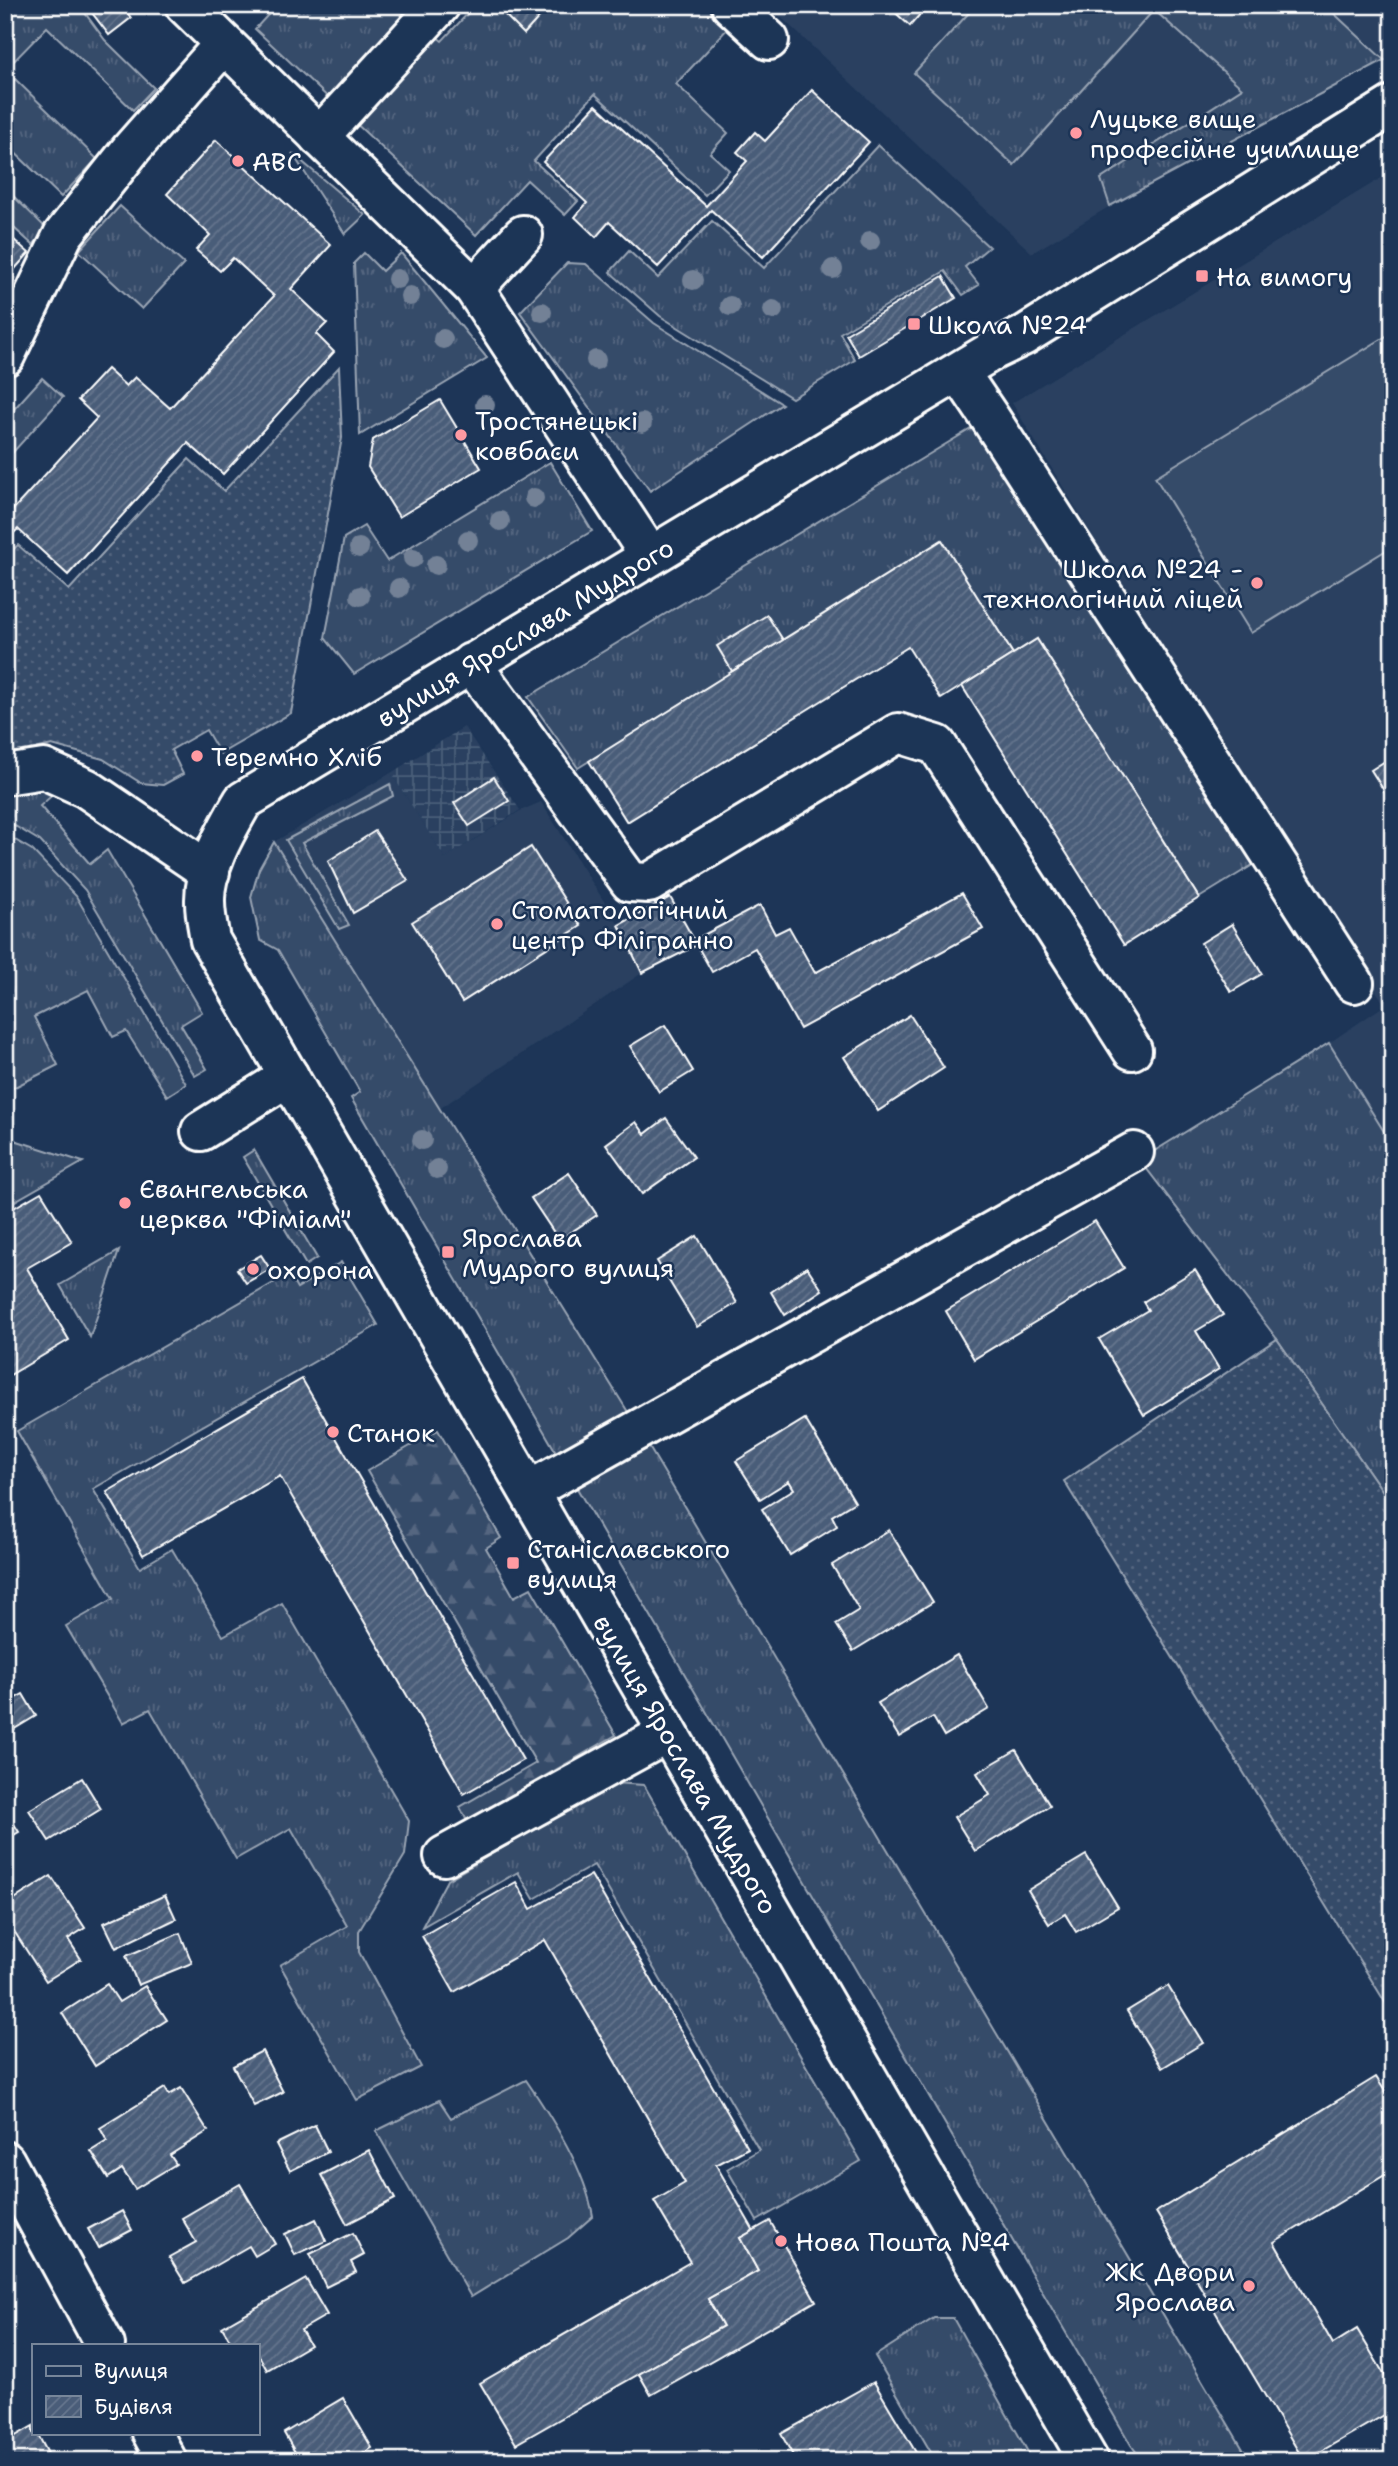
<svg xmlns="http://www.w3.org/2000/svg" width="1398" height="2466" font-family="'Shantell Sans',sans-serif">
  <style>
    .built { fill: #2a4161 }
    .industrial { fill: url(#industrial-grid) }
    .grass { fill: url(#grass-tufts); stroke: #9aa5b4; stroke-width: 2 }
    .forest { fill: url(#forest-firs); stroke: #9aa5b4; stroke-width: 2 }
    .garden { fill: url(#garden-dots); stroke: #9aa5b4; stroke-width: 2 }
    .pitch { fill: #364b69; stroke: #9aa5b4; stroke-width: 2 }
    .building { fill: url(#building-hatch); stroke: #fff; stroke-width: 2 }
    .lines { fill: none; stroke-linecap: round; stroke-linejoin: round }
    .minor-casing { stroke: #fff; stroke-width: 44 }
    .major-casing { stroke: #fff; stroke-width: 44 }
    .minor { stroke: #1d3557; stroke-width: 38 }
    .major { stroke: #1d3557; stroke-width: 38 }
    .tree { fill: #738196 }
    .poi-dot { fill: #ff9aa2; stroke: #1d3557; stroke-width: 2.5 }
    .labels { text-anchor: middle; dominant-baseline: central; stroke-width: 5; stroke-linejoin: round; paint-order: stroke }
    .poi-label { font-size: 26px; fill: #fff; stroke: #1d3557; text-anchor: start }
    .street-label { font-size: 26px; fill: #fff; stroke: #1d3557 }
  </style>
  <defs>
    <pattern id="industrial-grid" width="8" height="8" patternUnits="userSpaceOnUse" patternTransform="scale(1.75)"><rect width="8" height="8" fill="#2a4161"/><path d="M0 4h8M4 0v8" fill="none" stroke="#4a5e79"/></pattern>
    <pattern id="grass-tufts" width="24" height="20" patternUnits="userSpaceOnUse" patternTransform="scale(1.75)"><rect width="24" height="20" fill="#364b69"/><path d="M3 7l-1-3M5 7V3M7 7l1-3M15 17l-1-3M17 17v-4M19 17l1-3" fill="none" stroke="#546680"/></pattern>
    <pattern id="forest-firs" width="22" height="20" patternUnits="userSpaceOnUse" patternTransform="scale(1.75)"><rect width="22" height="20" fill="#364b69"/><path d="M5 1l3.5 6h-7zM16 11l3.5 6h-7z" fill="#546680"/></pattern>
    <pattern id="garden-dots" width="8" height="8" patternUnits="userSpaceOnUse" patternTransform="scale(1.75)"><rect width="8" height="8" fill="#364b69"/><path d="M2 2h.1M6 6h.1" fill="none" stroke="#546680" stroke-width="1.8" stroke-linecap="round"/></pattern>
    <pattern id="building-hatch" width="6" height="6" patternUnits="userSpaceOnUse" patternTransform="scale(1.75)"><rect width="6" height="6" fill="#4a5d79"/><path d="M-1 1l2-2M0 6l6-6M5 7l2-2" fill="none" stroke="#65758d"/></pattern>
  </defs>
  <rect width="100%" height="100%" fill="#1d3557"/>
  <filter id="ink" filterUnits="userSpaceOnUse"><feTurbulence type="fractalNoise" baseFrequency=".0143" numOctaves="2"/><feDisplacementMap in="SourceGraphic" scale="14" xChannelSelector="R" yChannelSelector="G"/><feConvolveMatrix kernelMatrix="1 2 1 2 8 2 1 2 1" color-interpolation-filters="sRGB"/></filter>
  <g filter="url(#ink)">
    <g class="built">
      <polygon points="768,5 1393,5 1393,57 1110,206 1032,253"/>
      <polygon points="1393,171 1393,1146 1329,1043 1385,1005 1231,763 1012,403"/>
      <polygon points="391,773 445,858 520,811 541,802 619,925 642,973 439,1109 274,842"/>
    </g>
    <polygon class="industrial" points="464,727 520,810 445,858 391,773"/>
    <g class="grass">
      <polygon points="21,5 79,5 105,40 154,88 133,110 47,27 14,61 5,59 5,19"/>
      <polygon points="277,5 395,5 411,20 334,103 255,29"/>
      <polygon points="471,5 708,5 730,26 676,84 728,133 710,153 729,170 705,195 595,94 534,161 578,201 565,215 527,180 476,235 351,119 431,32 442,41 473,8"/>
      <polygon points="976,5 1325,5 1384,60 1110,206 1101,179 1242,88 1154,10 1014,165 914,73"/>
      <polygon points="15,79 97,159 61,197 5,143 5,90"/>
      <polygon points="878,145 989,247 965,267 979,285 963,295 945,271 840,333 855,360 792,398 660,316 610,272 629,251 658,278 712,221 764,268"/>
      <polygon points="292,153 365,215 345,234"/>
      <polygon points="5,188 47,229 33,245 5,220"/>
      <polygon points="120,206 184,264 142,309 79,251"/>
      <polygon points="364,253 382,271 401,253 487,358 360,435 354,263"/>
      <polygon points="567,263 586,264 654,323 782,404 650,491 520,312"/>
      <polygon points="42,378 63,397 5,461 5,419"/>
      <polygon points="979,424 1256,863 1199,898 1037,639 1013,654 942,541 578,768 528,697"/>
      <polygon points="550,462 592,531 354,674 325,638 344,538 364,526 387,561"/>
      <polygon points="390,784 393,796 302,843 349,925 339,929 286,840"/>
      <polygon points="31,788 56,792 40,806 90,864 107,850 202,1012 181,1025 207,1069 195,1076 85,890 40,841 5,820 5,791"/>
      <polygon points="5,834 32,850 76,896 186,1084 167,1096 126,1031 113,1037 88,990 34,1017 58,1065 5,1092"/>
      <polygon points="274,842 633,1420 1250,2461 1143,2461 1131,2445 351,1098 360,1092 278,950 260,940 251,897 259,869"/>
      <polygon points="1329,1043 1393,1146 1393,1506 1277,1339 1140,1160"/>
      <polygon points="5,1137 83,1162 6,1206"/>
      <polygon points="254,1150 317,1258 306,1265 243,1157"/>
      <polygon points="119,1251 90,1337 60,1285"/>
      <polygon points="341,1262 378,1325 93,1489 140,1568 172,1549 223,1636 282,1603 409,1821 405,1855 359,1931 359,1952 421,2067 357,2100 280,1965 347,1926 291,1828 236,1859 150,1709 123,1723 66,1626 113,1599 17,1431 289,1274 297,1288"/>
      <polygon points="614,1783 644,1785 861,2161 757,2221 727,2169 759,2150 594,1865 534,1899 518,1872 422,1927 447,1880"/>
      <path d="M526,2080C553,2119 585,2170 593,2216L568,2238L471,2297L376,2131L439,2100L451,2118Z"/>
      <polygon points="934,2318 953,2318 1033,2461 936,2461 875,2356"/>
    </g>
    <polygon class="forest" points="438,1430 501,1538 486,1548 514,1597 531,1588 616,1735 467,1821 460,1807 536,1763 367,1471"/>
    <g class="garden">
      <polygon points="339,367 342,438 291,713 220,754 206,730 171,750 183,774 163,785 141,783 103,759 52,745 5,756 5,557 18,545 69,590 189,459 224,491"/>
      <polygon points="1277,1339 1393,1506 1393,2015 1064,1481"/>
    </g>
    <polygon class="pitch" points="1393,332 1393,546 1251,633 1155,477"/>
    <g class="building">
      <polygon points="86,5 122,5 131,18 109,35"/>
      <polygon points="495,5 550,5 524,34"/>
      <polygon points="887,5 928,5 910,26"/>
      <polygon points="812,90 869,142 763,257 711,210 658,267 609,222 596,237 575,217 587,203 543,162 596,105 706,206 747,161 737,152 755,132 765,141"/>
      <polygon points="216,140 331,245 291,289 327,323 316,334 334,352 223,474 188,443 68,575 18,529 5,541 5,510 9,514 97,418 78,400 107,369 126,386 135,377 170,408 274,296 233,258 220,271 196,250 210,235 167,194"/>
      <polygon points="5,232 29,253 5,280"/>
      <polygon points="943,276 956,298 859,356 846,334"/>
      <polygon points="440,400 481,468 399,517 368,467 373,440"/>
      <polygon points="942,540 1013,654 941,699 908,647 627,822 589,761"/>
      <polygon points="767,615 783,640 732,671 717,646"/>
      <polygon points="1037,639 1199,898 1124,945 962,686"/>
      <polygon points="1393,756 1393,805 1371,770"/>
      <polygon points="494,777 509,801 469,826 454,803"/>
      <polygon points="375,831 408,881 353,913 328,861"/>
      <polygon points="531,847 581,926 462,1002 412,922"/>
      <polygon points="962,893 983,929 800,1029 755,948 712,972 694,940 760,905 775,934 789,927 815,973"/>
      <polygon points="670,897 697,945 642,973 619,925"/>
      <polygon points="1232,924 1262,974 1231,992 1201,943"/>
      <polygon points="910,1015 944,1068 878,1111 844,1057"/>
      <polygon points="665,1025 693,1071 659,1092 630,1046"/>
      <polygon points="666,1118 694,1157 642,1194 606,1144 636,1122 645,1134"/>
      <polygon points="569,1173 597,1215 559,1240 531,1198"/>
      <polygon points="41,1192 72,1242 27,1268 69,1340 5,1378 5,1213"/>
      <polygon points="1095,1221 1124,1268 974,1359 946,1311"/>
      <polygon points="697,1236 737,1303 697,1327 657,1261"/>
      <polygon points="261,1255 270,1269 246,1283 237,1269"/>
      <polygon points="807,1267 822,1290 785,1315 771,1292"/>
      <polygon points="1195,1270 1223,1315 1196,1331 1219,1369 1144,1415 1099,1339 1148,1310 1143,1302"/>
      <polygon points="302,1379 523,1760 464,1794 280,1476 143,1555 107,1492"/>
      <polygon points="805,1419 855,1502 832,1516 837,1526 790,1555 762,1509 794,1489 789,1481 760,1499 736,1461"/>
      <polygon points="889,1530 933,1602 853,1651 836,1624 859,1610 832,1565"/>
      <polygon points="957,1655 989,1709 944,1736 933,1717 899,1737 878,1703"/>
      <polygon points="23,1694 36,1716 6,1734 5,1704"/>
      <polygon points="1016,1750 1050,1806 975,1851 954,1817 990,1795 977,1773"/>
      <polygon points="82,1778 101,1809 49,1841 29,1810"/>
      <polygon points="5,1810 19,1832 5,1840"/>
      <polygon points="1086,1855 1118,1907 1076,1932 1065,1914 1049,1924 1028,1890"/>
      <polygon points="591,1875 748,2148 716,2165 754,2231 740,2238 758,2271 708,2299 723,2326 516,2444 480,2383 690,2262 654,2201 685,2183 545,1940 454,1992 422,1936 516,1882 531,1909"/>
      <polygon points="51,1876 85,1928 68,1939 81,1959 46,1981 5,1917 5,1905"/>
      <polygon points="165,1895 176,1919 116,1948 104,1923"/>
      <polygon points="180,1933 192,1963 138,1985 126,1956"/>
      <polygon points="107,1984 119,2002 145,1986 167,2020 95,2066 62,2013"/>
      <polygon points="1168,1986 1203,2043 1162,2068 1127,2011"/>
      <polygon points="262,2051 283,2092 254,2106 233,2066"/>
      <polygon points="1376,2077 1393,2104 1393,2170 1274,2242 1333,2344 1357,2329 1393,2389 1393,2410 1304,2461 1156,2212"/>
      <polygon points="165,2088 169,2095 181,2088 208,2131 170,2155 176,2164 135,2189 122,2169 108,2178 91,2151 107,2141 100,2128"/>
      <polygon points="315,2125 328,2152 290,2171 276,2144"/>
      <polygon points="369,2150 395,2199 347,2224 321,2175"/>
      <polygon points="240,2184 275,2244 255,2256 249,2246 185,2283 169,2257 196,2242 182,2218"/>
      <polygon points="122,2211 132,2230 98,2248 88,2229"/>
      <polygon points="316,2219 326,2241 295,2255 285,2234"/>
      <polygon points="770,2221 816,2301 651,2395 639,2374 723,2326 708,2299 758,2271 740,2238"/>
      <polygon points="353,2233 364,2255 351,2262 356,2272 326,2287 310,2254"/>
      <polygon points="306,2279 327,2315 301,2330 310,2345 267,2370 257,2352 257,2345 233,2345 222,2327"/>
      <polygon points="874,2382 921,2461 796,2461 781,2434"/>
      <polygon points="343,2398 372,2448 351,2461 320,2461 316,2454 300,2461 284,2433"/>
      <polygon points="33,2426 33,2433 37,2433 52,2461 5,2461 5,2442"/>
    </g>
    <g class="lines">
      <g class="minor-casing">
        <g id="minor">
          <polyline points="185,5 474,288 650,556"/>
          <polyline points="731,5 769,40"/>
          <polyline points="319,137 440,5"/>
          <polyline points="474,288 523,235"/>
          <polyline points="5,356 63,235 132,148 224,44"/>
          <polyline points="959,372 990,418 1354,983"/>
          <polyline points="471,663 630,882 649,883 898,733 937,745 1132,1050"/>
          <polyline points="5,775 44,769 86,788 210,872"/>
          <polyline points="201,1131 289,1076"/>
          <polyline points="529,1491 1134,1152"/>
          <polyline points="444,1856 668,1733"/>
          <polyline points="5,2161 105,2345"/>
          <polyline points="152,2433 167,2461"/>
        </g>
      </g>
      <g class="major-casing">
        <g id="major">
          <path id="s1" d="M1089,2461L210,940C208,928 205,915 205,902C204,867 226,831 243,801L994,350L1023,336L1393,105"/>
        </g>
      </g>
      <use href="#minor" class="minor"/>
      <use href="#major" class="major"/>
    </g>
    <g class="tree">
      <circle cx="870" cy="241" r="10"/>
      <circle cx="833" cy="269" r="10"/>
      <circle cx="397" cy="279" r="10"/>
      <circle cx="693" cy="280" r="10"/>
      <circle cx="410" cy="296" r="10"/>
      <circle cx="730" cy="306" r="10"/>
      <circle cx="773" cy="310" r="10"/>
      <circle cx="542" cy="312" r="10"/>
      <circle cx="443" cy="339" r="10"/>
      <circle cx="596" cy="360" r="10"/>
      <circle cx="485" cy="405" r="10"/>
      <circle cx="642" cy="423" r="10"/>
      <circle cx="534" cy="498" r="10"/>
      <circle cx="500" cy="521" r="10"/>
      <circle cx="468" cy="540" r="10"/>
      <circle cx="359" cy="548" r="10"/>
      <circle cx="413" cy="558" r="10"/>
      <circle cx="436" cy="565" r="10"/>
      <circle cx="399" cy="588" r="10"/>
      <circle cx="360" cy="596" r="10"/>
      <circle cx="422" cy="1140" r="10"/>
      <circle cx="437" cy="1169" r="10"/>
    </g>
  </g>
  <g class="poi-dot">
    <circle cx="1076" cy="133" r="7"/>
    <circle cx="238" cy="161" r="7"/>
    <rect x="1195" y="269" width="14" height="14" rx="3.5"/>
    <rect x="907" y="317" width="14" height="14" rx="3.5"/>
    <circle cx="461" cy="435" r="7"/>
    <circle cx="1257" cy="583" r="7"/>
    <circle cx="197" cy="756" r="7"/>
    <circle cx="497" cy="924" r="7"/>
    <circle cx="125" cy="1203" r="7"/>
    <rect x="441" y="1245" width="14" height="14" rx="3.5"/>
    <circle cx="253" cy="1269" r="7"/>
    <circle cx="333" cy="1432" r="7"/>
    <rect x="506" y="1556" width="14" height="14" rx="3.5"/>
    <circle cx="781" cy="2241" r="7"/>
    <circle cx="1249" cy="2286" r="7"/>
  </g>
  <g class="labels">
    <g class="poi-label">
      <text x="1090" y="118">Луцьке вище<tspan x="1090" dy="30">професійне училище</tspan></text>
      <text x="252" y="161">АВС</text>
      <text x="1216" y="276">На вимогу</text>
      <text x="928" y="324">Школа №24</text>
      <text x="475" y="420">Тростянецькі<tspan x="475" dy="30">ковбаси</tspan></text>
      <text x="1243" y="568" text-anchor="end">Школа №24 -<tspan x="1243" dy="30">технологічний ліцей</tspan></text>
      <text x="211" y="756">Теремно Хліб</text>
      <text x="511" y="909">Стоматологічний<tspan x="511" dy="30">центр Філігранно</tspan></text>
      <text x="139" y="1188">Євангельська<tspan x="139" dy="30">церква "Фіміам"</tspan></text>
      <text x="462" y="1237">Ярослава<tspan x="462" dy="30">Мудрого вулиця</tspan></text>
      <text x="267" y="1269">охорона</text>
      <text x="347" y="1432">Станок</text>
      <text x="527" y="1548">Станіславського<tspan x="527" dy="30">вулиця</tspan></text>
      <text x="795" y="2241">Нова Пошта №4</text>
      <text x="1235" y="2271" text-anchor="end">ЖК Двори<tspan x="1235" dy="30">Ярослава</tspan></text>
    </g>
    <g class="street-label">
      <text stroke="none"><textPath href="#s1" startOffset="2233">вулиця Ярослава Мудрого</textPath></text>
      <text transform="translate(686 1764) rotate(60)">вулиця Ярослава Мудрого</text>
    </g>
  </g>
  <rect width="1398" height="2466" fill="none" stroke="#1d3557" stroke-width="28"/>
  <rect x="14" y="14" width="1370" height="2438" fill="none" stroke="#fff" stroke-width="2.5" filter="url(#ink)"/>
  <rect x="32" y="2344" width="228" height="91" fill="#1d3557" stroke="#77869a" stroke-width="2"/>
  <rect x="46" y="2366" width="35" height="10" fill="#1d3557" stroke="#77869a" stroke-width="2"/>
  <text x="94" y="2378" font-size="21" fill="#ffffff">Вулиця</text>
  <rect x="46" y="2396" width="35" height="21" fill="url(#building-hatch)" stroke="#77869a" stroke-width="2"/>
  <text x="94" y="2414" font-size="21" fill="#ffffff">Будівля</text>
</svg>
